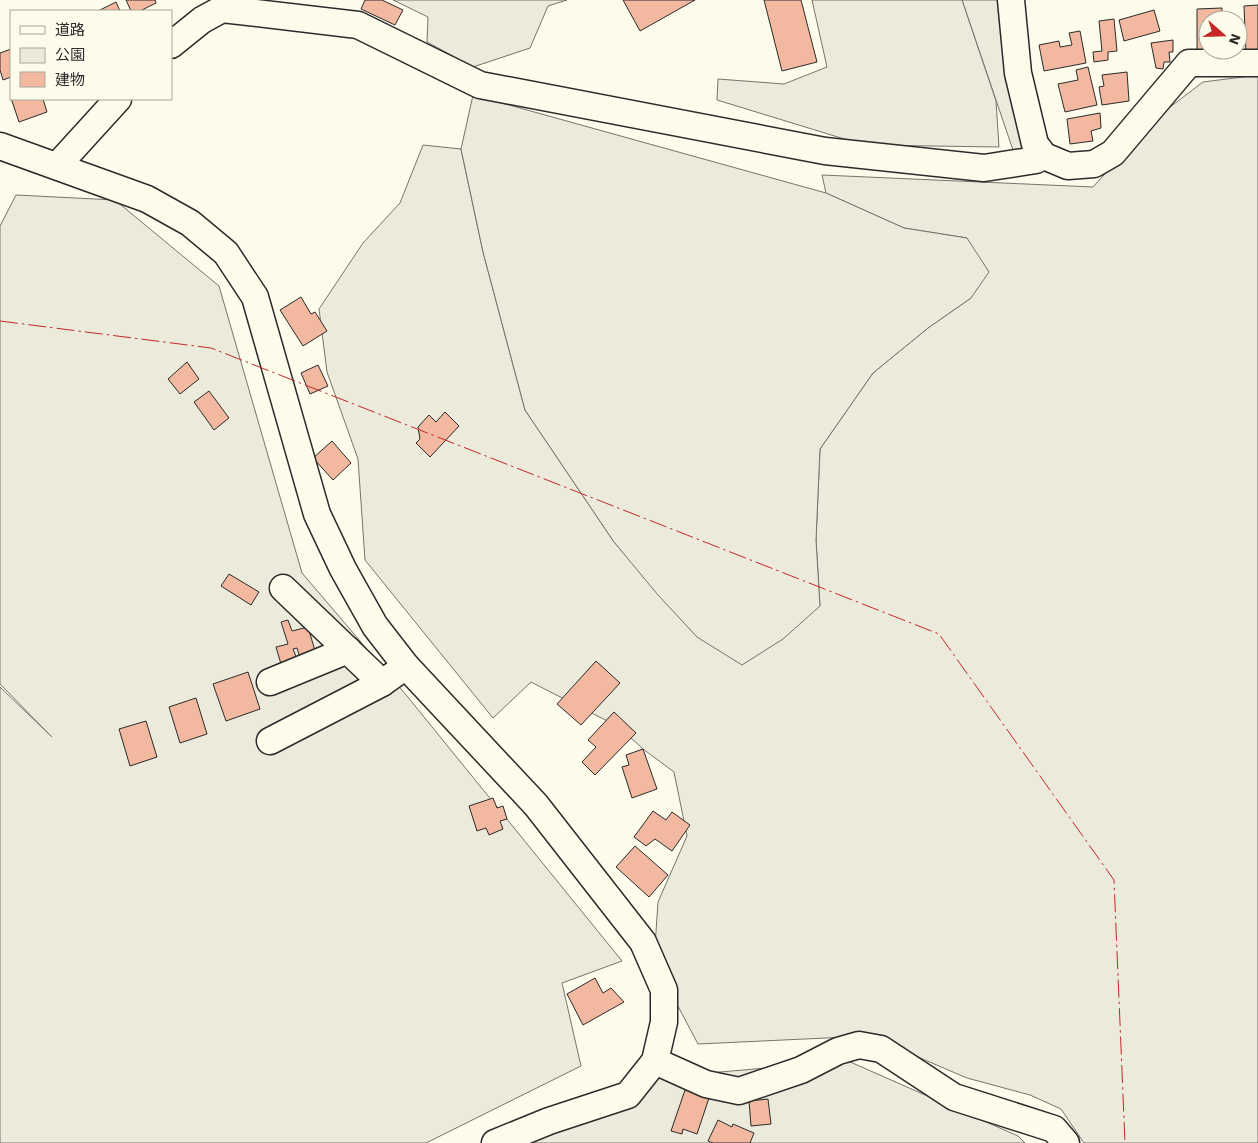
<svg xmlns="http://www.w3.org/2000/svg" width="1258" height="1143" font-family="'Work Sans','Noto Sans JP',sans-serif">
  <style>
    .green { fill: #ecebdb; stroke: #74746e }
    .parking { fill: #eceadb; stroke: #74746e }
    .building { fill: #f2b8a0; stroke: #2b2b2b }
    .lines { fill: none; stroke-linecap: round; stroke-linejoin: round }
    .minor-casing { stroke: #2b2b2b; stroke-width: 29 }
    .minor { stroke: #fdfbea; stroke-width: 26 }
    .power { stroke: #c62828; stroke-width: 1; stroke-dasharray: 18 4 2.5 4; stroke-linecap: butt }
  </style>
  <rect width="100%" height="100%" fill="#fdfbea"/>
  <g class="green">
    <polygon points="393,0 567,0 548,6 530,48 473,67 427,42 428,17"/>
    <polygon points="962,0 1003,0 1028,148 1015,156"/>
    <polygon points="1258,75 1258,1143 1084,1143 1061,1109 1030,1095 967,1078 869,1036 698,1044 654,961 658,902 687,836 674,772 643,749 619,727 531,682 493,718 365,560 358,459 327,372 319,309 363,243 400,203 423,145 461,149 483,252 525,410 614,542 697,637 820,606 816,540 820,449 873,373 928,328 971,298 967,238 904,228 826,193 822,175 1093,187 1157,117 1203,82"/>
    <polygon points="16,195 115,200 219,286 302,573 407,696 622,961 562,983 581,1066 426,1143 0,1143 0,687 52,737 0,684 0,226"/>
    <polygon points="848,1061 1018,1136 1025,1143 518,1143 650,1078"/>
  </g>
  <g class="parking">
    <polygon points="812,0 962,0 996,101 999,147 864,145 717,100 718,79 784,84 827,67"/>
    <polygon points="473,95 826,193 904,228 967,238 989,272 971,298 928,328 873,373 820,449 816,540 820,606 783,639 742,665 697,637 658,595 614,542 525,410 483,252 461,149"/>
  </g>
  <g class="building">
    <polygon points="126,0 155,0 156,3 140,11 131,11"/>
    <polygon points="365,0 382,0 403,10 395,25 361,9"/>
    <polygon points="623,0 695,0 640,31"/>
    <polygon points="764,0 801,0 817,62 782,71"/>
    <polygon points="116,2 120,11 98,11"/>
    <polygon points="1258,5 1258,52 1246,53 1244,6"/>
    <polygon points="1222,8 1222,17 1229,17 1229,20 1208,20 1208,50 1197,50 1197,9"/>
    <polygon points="1154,10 1160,31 1124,41 1119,20"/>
    <polygon points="1114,19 1117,51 1108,52 1108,60 1094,62 1093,52 1102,51 1099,21"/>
    <polygon points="1080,31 1086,63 1044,71 1039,45 1059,41 1060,47 1072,45 1069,33"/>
    <polygon points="1173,40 1173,52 1169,52 1170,62 1164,62 1163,69 1156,68 1151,43"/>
    <polygon points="11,49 11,77 3,80 0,70 0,53"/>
    <polygon points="1088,67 1097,105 1065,112 1058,84 1078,80 1076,70"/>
    <polygon points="1127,72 1129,101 1102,105 1099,87 1104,86 1102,75"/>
    <polygon points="11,98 43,99 47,112 19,122"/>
    <polygon points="1100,113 1101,128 1091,131 1093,141 1070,144 1067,119"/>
    <polygon points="301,297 311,314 315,312 327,331 303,346 280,310"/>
    <polygon points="187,362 199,379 180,394 168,379"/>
    <polygon points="318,365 328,386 310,394 301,373"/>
    <polygon points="209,391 229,418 214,430 194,402"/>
    <polygon points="445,412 459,426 430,457 416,443 420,439 418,427 429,415 436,422"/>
    <polygon points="332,441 351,463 333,480 313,458"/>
    <polygon points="229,574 259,592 251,605 221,586"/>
    <polygon points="288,620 292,631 308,627 316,654 300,658 297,648 293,649 297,659 281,664 276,647 288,644 281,622"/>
    <polygon points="596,661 620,683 581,725 557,704"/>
    <polygon points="248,672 260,709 226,721 213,684"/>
    <polygon points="196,698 207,734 180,743 169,707"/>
    <polygon points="614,712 636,733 595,775 582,762 596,747 588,740"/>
    <polygon points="146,721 157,757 130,766 119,729"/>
    <polygon points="643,749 657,789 632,798 622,767 629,765 626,755"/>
    <polygon points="493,798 497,808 503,806 507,819 500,821 503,829 489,835 486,828 477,831 469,806"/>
    <polygon points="653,811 666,820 672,812 690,825 672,851 655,839 646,846 634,837"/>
    <polygon points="635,846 668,875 649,897 616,867"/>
    <polygon points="595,978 603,993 611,988 624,1002 583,1025 567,994"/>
    <polygon points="685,1090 709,1098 697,1134 683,1129 682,1134 671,1131"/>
    <polygon points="768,1099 771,1124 751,1126 749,1101"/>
    <polygon points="718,1120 732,1127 733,1124 754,1133 750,1143 713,1143 708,1141"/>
  </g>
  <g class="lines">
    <g class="minor-casing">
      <g id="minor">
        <polyline points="1011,0 1018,73 1035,144 1044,156 1068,166 1094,164 1113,153 1189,63 1258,63"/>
        <polyline points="171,45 202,20 222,9 358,25 480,85 825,151 984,168 1036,160"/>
        <polyline points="0,146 147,199 190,223 226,253 255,297 317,514 343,569 375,626 406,666 536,805 643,942 664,990 664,1022 655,1061 628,1095 549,1121 495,1143"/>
        <polyline points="57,166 118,99"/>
        <polyline points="283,588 382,683 406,666"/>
        <polyline points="270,682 348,650"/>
        <polyline points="270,741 382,683"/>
        <polyline points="655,1061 706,1084 739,1091 801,1070 838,1051 859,1045 881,1049 954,1097 1054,1129 1066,1143"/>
      </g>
    </g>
    <use href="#minor" class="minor"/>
    <polyline class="power" points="0,321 211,348 939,634 1114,880 1125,1143"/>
  </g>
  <rect x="10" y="10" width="162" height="90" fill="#fdfbea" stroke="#a9a89e"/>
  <rect x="20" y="26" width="25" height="8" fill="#fdfbea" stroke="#a9a89e"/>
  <text x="55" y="35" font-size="15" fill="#2b2b2b">道路</text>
  <rect x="20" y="48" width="25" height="15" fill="#ecebdb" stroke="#a9a89e"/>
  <text x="55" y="60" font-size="15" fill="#2b2b2b">公園</text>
  <rect x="20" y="72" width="25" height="15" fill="#f2b8a0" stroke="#a9a89e"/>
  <text x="55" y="85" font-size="15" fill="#2b2b2b">建物</text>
  <g transform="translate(1223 35) rotate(110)"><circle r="24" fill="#fdfbea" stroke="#a9a89e"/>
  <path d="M0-4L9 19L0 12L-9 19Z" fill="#c62828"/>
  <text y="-8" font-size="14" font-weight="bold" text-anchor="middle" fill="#2b2b2b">N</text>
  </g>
</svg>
